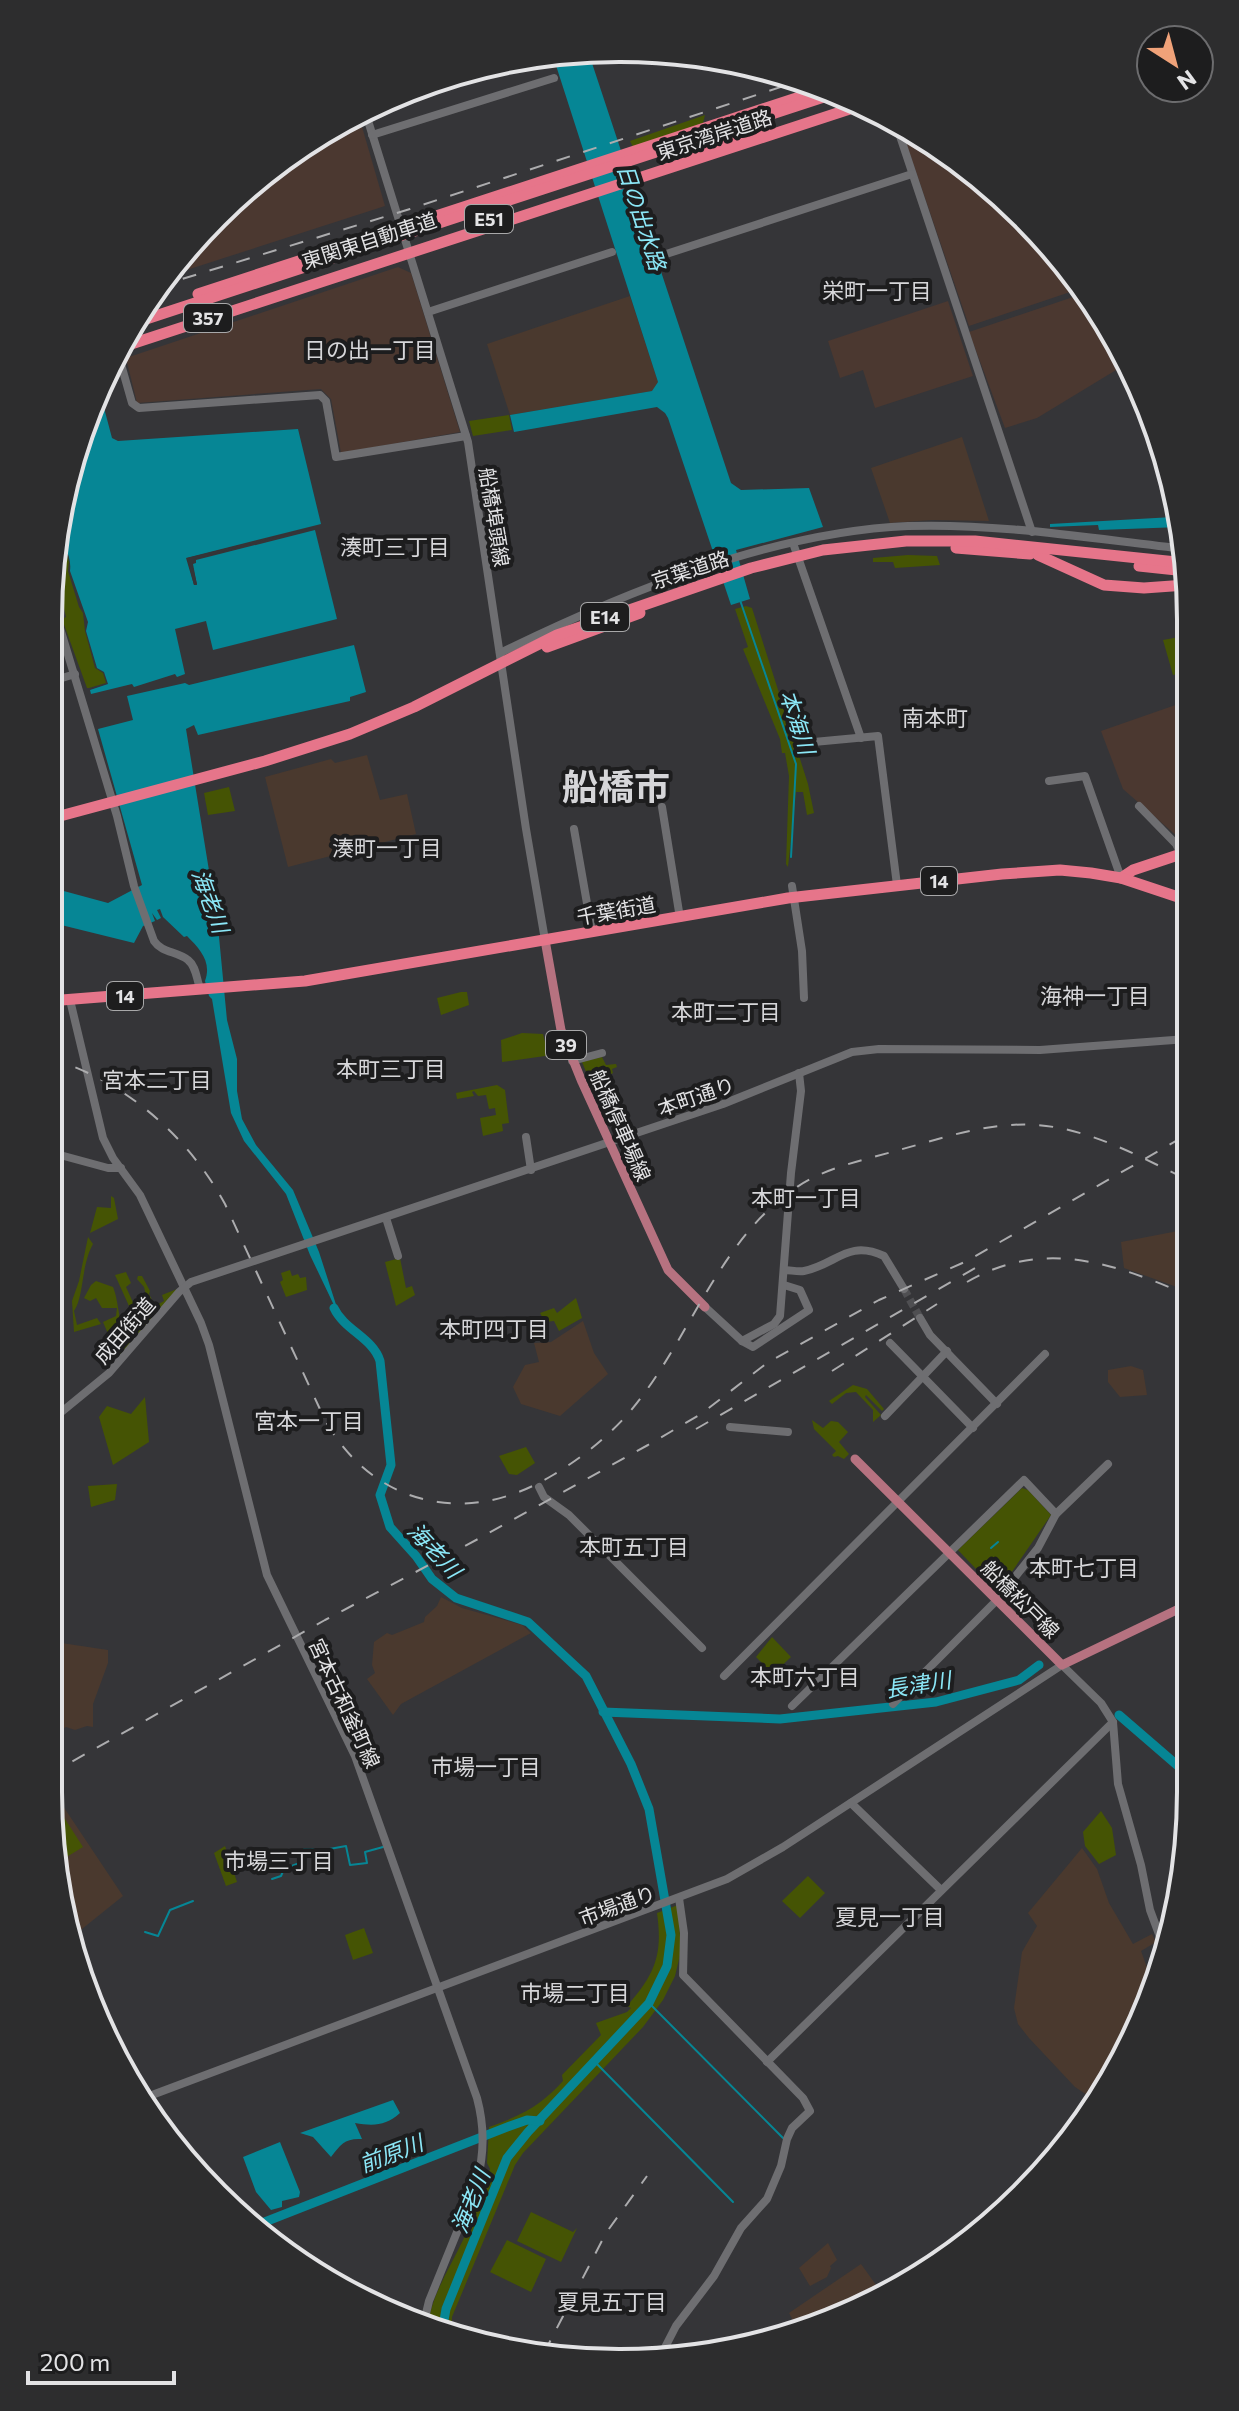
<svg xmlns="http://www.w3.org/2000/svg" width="1239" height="2411" font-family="Commissioner,'Noto Sans JP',sans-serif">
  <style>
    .industrial { fill: #4b3830 }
    .education { fill: #4a392e }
    .green { fill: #455404 }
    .water { fill: #068695 }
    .pier { fill: #353538 }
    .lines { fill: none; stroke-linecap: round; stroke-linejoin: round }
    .stream { stroke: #068695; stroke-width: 2 }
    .river { stroke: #068695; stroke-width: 9 }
    .secondary-tunnel { stroke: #4f4f52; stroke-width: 8; stroke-dasharray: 8 4; stroke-linecap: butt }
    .secondary { stroke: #6e6e71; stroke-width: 8 }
    .primary { stroke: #b67280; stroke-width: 9 }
    .highway { stroke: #e6758a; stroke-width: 11 }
    .rail { stroke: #acacae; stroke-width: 2; stroke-dasharray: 14 14; stroke-linecap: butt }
    .labels { text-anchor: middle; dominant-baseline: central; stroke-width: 8; stroke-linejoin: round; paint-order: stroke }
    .shield { fill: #1d1d1e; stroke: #a8a8a9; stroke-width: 2 }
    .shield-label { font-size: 18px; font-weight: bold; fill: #e3e3e5 }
    .street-label { font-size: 20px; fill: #e3e3e5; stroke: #1d1d1e }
    .water-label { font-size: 22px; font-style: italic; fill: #8be7f7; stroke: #1d1d1e }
    .neighbourhood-label { font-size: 22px; fill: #d6d6d9; stroke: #1d1d1e }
    .town-label { font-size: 36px; font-weight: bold; fill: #d6d6d9; stroke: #1d1d1e }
    .rim { fill: none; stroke: #e3e3e5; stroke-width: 4 }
  </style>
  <rect width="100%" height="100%" fill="#353538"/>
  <g class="industrial">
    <polygon points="358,113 385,206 162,278 242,190 333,125"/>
    <polygon points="900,125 968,166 1073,272 1082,288 969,326"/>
    <polygon points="398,267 411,273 460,432 341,453 331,399 321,389 137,403 126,358"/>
    <polygon points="1085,293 1126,364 1037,418 1005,428 969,332"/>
    <polygon points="948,301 973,376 875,408 863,370 840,378 828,341"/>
    <polygon points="1187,701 1187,844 1186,844 1123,789 1101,731"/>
  </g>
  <g class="education">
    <polygon points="630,296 658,382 653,391 510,415 487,344"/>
    <polygon points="962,437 989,521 932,520 890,523 871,468"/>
    <polygon points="367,755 380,800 407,794 416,834 288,867 265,777 331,759 335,763"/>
    <polygon points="1188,1229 1188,1291 1124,1268 1121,1242"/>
    <polygon points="583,1321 594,1353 608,1374 560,1416 521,1404 513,1387 525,1365 539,1362 534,1343 551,1342"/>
    <polygon points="1131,1366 1143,1370 1147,1395 1120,1397 1108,1382 1108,1370"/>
    <polygon points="441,1597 462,1608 522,1625 531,1633 401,1704 393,1715 367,1679 375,1673 372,1665 374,1642 387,1633 392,1635 424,1622 425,1617 437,1606"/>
    <polygon points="48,1641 108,1650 108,1663 93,1704 93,1727 87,1726 75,1730 66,1727 48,1739"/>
    <polygon points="51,1788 123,1896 72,1937 48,1792"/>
    <polygon points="1082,1848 1097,1869 1109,1903 1133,1944 1152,1934 1156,1942 1141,1951 1149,1973 1158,1976 1132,2044 1093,2099 1075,2087 1029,2038 1018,2024 1014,2008 1022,1952 1037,1926 1028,1913"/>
    <polygon points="828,2243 837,2260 830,2266 831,2268 827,2277 810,2286 799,2268"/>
    <polygon points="861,2264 884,2296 872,2304 793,2328 796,2326 789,2313"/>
  </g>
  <g class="green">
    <polygon points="705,115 703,123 633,147 630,141"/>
    <polygon points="509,415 512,430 473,436 469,421"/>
    <polygon points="57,534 63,543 69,562 68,571 79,607 83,613 85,631 95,668 103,673 106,683 89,688 87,688 62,619 66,617 53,562"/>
    <polygon points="908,555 937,556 940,565 895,568 893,562 873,562 873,558"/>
    <polygon points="746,606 752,608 808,784 814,813 807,815 803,792 796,792 788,867 786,864 789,776 785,753 782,753 780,739 743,649 748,647 735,609"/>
    <polygon points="1179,637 1186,672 1173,675 1163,640"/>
    <polygon points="229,787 235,811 208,815 204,793"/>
    <polygon points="461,992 467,992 469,1005 441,1015 437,998"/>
    <polygon points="522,1033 543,1034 545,1042 550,1042 552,1055 502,1062 501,1040"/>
    <polygon points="602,1057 606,1065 616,1064 617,1067 612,1069 613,1073 591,1084 582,1062"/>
    <polygon points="497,1085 505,1090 509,1123 502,1124 503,1131 483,1136 480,1118 496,1115 495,1108 489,1109 486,1095 478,1096 474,1091 472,1092 474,1096 457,1099 456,1093"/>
    <polygon points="111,1196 114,1198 118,1219 90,1233 97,1207 111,1208"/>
    <path d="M88,1237L93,1244C81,1265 84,1297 74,1311L77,1325L97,1318L101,1324L74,1332L72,1301L79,1281Z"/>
    <polygon points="400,1258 406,1288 412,1286 415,1295 396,1306 385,1262"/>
    <polygon points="290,1270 292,1276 298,1274 300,1278 306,1277 307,1290 286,1297 280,1282 283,1280 281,1273"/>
    <path d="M126,1272L131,1283L126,1287L136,1309L148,1304L144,1287L137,1279L138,1276H142L150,1291L149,1294L155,1306L164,1301L162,1295L177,1289L118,1357L103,1322L116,1316L117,1308H102L96,1298L90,1301L84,1298L91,1285L96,1281L113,1287C120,1304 117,1324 129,1338L138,1326L115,1275Z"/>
    <polygon points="576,1298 582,1318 559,1331 554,1321 545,1322 540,1313 554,1308 557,1313"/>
    <polygon points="853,1385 867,1389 884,1409 882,1411 866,1395 865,1397 881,1415 873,1422 873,1410 856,1392 846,1393 832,1404 829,1401"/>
    <polygon points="145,1397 149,1442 113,1465 99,1417 107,1406 131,1414"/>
    <polygon points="812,1420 823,1428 831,1421 838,1422 848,1432 839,1442 849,1454 844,1459 838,1456 834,1457 832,1455 836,1451 814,1429"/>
    <polygon points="526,1447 535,1463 517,1475 509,1474 499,1456"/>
    <polygon points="117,1484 115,1500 91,1507 88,1486"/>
    <polygon points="1022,1488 1028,1490 1051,1515 1000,1589 996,1590 958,1550"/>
    <polygon points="772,1637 791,1657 773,1674 756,1657"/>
    <polygon points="51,1797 83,1847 60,1861 49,1798"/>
    <polygon points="1101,1811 1112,1828 1116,1855 1099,1864 1085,1846 1083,1832"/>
    <polygon points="225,1846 237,1882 226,1886 214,1853"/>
    <polygon points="808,1876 825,1893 800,1918 782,1901"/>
    <path d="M678,1905L681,1951L675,1976L663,2000L643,2027L523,2153L515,2165L452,2317L451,2335L428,2328C430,2297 450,2268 463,2240C474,2217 481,2192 490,2169L487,2163L489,2127C522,2115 539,2107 563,2081L562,2075L601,2035L596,2023L627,2012L631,2008L627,2006C655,1974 663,1955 657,1913Z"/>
    <polygon points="364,1928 373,1953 353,1960 345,1935"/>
    <polygon points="531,2212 573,2232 577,2228 561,2262 517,2241"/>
    <polygon points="507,2240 546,2259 531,2292 490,2272"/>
  </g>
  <g class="water">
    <polygon points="588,51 731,483 741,490 809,488 823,527 736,550 750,599 731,605 668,418 665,413 657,407 514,432 510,415 652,391 658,382 552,53"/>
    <path d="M99,389L112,438L118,441L298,429L321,524L186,558L194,585H197L193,564L196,563V560L315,530L337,619L213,650L206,621L175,629L185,674L177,677L175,674L134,687L132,684L91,694L90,690L108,684L104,672L97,668L86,631L88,622L70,571C72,554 62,544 58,530L67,472Z"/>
    <polygon points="1174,503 1181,527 1099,530 1098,525 1050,527 1050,524 1173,517"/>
    <path d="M354,645L366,692L350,697V701L198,735L194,725L186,729L212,889L206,892L211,912L217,916L227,1020L237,1059V1091L242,1119L256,1145L293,1190L319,1252L341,1320L310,1255L286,1194L244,1141L231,1113L212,999L209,996L205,981C212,962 200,949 187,936L184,937L163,917L160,909L157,910L161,918L157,920L152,913L155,921L143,926L134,943L49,922V887L108,903L142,885L98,729L133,720L127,696L185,683L189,685Z"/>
    <path d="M393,2100L400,2113C386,2126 373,2126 355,2123L362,2139C345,2138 341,2144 331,2157L313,2137L300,2133Z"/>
    <polygon points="280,2142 300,2192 299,2197 282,2201 282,2207 271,2210 256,2192 243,2157"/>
  </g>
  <polygon class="pier" points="314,527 195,559 192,564 197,584 194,585 187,558"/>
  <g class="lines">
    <g class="stream">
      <polyline points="740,600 796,764 791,857"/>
      <polyline points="991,1548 998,1542"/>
      <polyline points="272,1879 281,1876 284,1869 302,1862 304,1849 324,1850 346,1846 350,1865 367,1863 365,1852 383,1847"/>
      <polyline points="145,1932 158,1936 170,1910 193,1901"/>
      <polyline points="649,2003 783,2138"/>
      <polyline points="595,2062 733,2202"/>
    </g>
    <g class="river">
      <path d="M334,1308C344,1330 373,1338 380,1361L391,1465L380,1495L390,1527L416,1556L432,1579L456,1598L528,1622L586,1676L631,1764L649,1809L671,1935L667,1966L649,2003L528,2132L507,2158L446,2309L442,2332"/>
      <polyline points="603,1712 780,1719 936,1702 1019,1680 1039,1665"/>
      <polyline points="1119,1715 1178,1766 1190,1770"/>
      <polyline points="257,2225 510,2126 527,2120 540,2121"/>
    </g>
    <polyline class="secondary-tunnel" points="904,1289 920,1318"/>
    <g class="secondary">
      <polyline points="365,111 468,442 526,829 545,940"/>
      <polyline points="895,121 1032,532"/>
      <polyline points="372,135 554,78"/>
      <polyline points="657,257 912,174"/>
      <polyline points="428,312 612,252"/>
      <polyline points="117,350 132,403 139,408 320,395 326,401 336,457 466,436"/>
      <polyline points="793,543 861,738"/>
      <path d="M49,592L117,816L134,886L154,941C162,953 177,951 188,960C197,967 196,980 201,990"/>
      <path d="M500,653C623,593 770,532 908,526C1001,523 1094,539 1186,549"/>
      <polyline points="49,682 75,674"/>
      <polyline points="803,743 878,736 897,885"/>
      <polyline points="1049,781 1085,776 1121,878"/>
      <polyline points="1139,806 1176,844 1183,858"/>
      <polyline points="662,807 680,918"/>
      <polyline points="574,829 592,932"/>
      <polyline points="792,886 802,951 804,998"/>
      <path d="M70,1000L103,1138L113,1158L140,1195L201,1323L209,1345L267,1575L355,1756L477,2098C485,2128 484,2153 477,2183L429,2301L423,2326"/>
      <polyline points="572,1061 602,1053"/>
      <polyline points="526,1137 531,1170"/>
      <polyline points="49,1152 108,1168 121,1168"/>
      <polyline points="386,1218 398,1256"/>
      <path d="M784,1270C790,1270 798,1272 804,1271C836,1265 847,1239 884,1256L904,1289"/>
      <polyline points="705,1307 742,1341 753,1347 809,1310 800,1290 784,1285"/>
      <polyline points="920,1318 930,1335 997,1404"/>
      <polyline points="742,1341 774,1324 780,1316 791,1173 801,1091 799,1073"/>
      <polyline points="890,1343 973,1428"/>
      <polyline points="885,1416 947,1351"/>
      <polyline points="48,1423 109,1373 179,1292 191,1282 723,1104 852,1052 879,1049 1040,1050 1187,1039"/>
      <polyline points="730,1427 788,1432"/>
      <polyline points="539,1487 544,1497 569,1515 702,1648"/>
      <polyline points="724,1676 1045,1354"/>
      <polyline points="893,1704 996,1601 1038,1548 1056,1514 1108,1464"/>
      <polyline points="792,1706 1024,1480 1056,1514"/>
      <polyline points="851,1803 941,1890"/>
      <polyline points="767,2062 1113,1722"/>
      <polyline points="144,2098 727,1879 783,1847 1062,1665 1101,1703 1113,1722 1118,1784 1141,1865 1150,1910 1166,1953"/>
      <polyline points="660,2357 676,2326 714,2276 741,2228 767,2199 781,2166 787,2139 792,2128 810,2111 803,2098 683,1975 684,1933 679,1898"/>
    </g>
    <g class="primary">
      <polyline points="545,940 561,1030 582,1082 668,1270 705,1307"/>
      <polyline points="855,1459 1062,1665 1189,1604"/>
    </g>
    <g class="highway">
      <polyline points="694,152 769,127"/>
      <polyline points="198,294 824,89"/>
      <polyline points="134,323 836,93"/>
      <polyline points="119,348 865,104"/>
      <polyline points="956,548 1030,554"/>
      <polyline points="1038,555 1104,585 1144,588 1186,585"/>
      <polyline points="1139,566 1186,571"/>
      <polyline points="547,647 640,613"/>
      <polyline points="49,819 265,761 350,734 414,707 557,635 751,568 823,550 906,541 975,541 1186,563"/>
      <polyline points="1121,878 1133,870 1187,852"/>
      <polyline points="49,1001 305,981 788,898 1002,874 1060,870 1091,873 1121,878 1187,900"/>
    </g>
    <g class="rail">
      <polyline points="156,287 410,209 802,80"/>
      <path d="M49,1058C124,1080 188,1136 225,1204L325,1420C349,1463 388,1495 438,1502C480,1508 518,1496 553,1475C588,1454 620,1427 643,1395C693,1328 725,1234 797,1187C827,1167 864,1160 899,1150C936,1140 973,1127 1011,1125C1075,1120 1132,1153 1188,1180"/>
      <path d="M967,1282C1043,1238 1113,1263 1188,1295"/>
      <polyline points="832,1371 937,1304"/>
      <polyline points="696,1429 977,1267"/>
      <polyline points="48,1775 325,1620 478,1539 648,1445 701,1414 767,1363 879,1300 967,1261 1188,1134"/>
      <polyline points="544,2353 606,2233 647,2176"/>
    </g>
  </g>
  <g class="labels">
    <g class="shield">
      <rect x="465" y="205" width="48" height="28" rx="6"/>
      <rect x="184" y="304" width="48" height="28" rx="6"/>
      <rect x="581" y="603" width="48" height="28" rx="6"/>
      <rect x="921" y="867" width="36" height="28" rx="6"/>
      <rect x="107" y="982" width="36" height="28" rx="6"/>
      <rect x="546" y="1031" width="40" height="28" rx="6"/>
    </g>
    <g class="shield-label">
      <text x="489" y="219">E51</text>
      <text x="208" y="318">357</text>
      <text x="605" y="617">E14</text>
      <text x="939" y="881">14</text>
      <text x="125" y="996">14</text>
      <text x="566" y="1045">39</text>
    </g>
    <g class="street-label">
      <text transform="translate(714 134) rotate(-18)">東京湾岸道路</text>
      <text transform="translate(369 240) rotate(-18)">東関東自動車道</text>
      <text transform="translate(495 517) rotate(81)">船橋埠頭線</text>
      <text transform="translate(690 569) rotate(-18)">京葉道路</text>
      <text transform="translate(616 910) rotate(-10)">千葉街道</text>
      <text transform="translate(696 1096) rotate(-19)">本町通り</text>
      <text transform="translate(621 1125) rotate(66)">船橋停車場線</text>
      <text transform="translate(124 1330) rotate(-49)">成田街道</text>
      <text transform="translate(1021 1599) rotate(45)">船橋松戸線</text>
      <text transform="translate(345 1703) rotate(65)">宮本古和釜町線</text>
      <text transform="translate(617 1905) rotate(-20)">市場通り</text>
    </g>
    <g class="water-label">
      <text transform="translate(642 217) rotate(72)">日の出水路</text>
      <text transform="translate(798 722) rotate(72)">本海川</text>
      <text transform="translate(211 901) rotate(70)">海老川</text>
      <text transform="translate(435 1550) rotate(47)">海老川</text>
      <text transform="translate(918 1684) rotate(-9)">長津川</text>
      <text transform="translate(391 2153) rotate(-21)">前原川</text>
      <text transform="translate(470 2201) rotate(-68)">海老川</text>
    </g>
    <g class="neighbourhood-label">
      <text x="877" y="290">栄町一丁目</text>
      <text x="370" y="349">日の出一丁目</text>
      <text x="395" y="546">湊町三丁目</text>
      <text x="935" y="717">南本町</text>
      <text x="387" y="847">湊町一丁目</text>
      <text x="1095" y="995">海神一丁目</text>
      <text x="726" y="1011">本町二丁目</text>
      <text x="391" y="1068">本町三丁目</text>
      <text x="157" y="1079">宮本二丁目</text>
      <text x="806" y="1197">本町一丁目</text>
      <text x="494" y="1328">本町四丁目</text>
      <text x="309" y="1420">宮本一丁目</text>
      <text x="634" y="1546">本町五丁目</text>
      <text x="1084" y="1567">本町七丁目</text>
      <text x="805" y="1676">本町六丁目</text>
      <text x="486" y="1766">市場一丁目</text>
      <text x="279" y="1860">市場三丁目</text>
      <text x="890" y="1916">夏見一丁目</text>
      <text x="575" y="1992">市場二丁目</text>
      <text x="612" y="2301">夏見五丁目</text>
    </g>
    <g class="town-label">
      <text x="616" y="785">船橋市</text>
    </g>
  </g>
  <path d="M0 0H1239V2411H0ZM619 62H620A557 557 0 0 1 1177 619V1792A557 557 0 0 1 620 2349H619A557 557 0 0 1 62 1792V619A557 557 0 0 1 619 62Z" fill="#2d2d2e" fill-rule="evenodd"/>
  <path class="rim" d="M619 62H620A557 557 0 0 1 1177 619V1792A557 557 0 0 1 620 2349H619A557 557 0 0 1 62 1792V619A557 557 0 0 1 619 62Z"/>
  <g transform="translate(1175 64) rotate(144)"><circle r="38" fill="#1d1d1e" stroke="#6c6c6e" stroke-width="2"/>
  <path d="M0-6L14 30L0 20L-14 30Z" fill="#f0a279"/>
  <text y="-12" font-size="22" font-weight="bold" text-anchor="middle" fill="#e3e3e5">N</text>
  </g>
  <path d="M28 2371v12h146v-12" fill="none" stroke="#e3e3e5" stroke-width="4"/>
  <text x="40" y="2371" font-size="24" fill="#e3e3e5" stroke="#1d1d1e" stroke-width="6" paint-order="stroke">200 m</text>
</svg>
